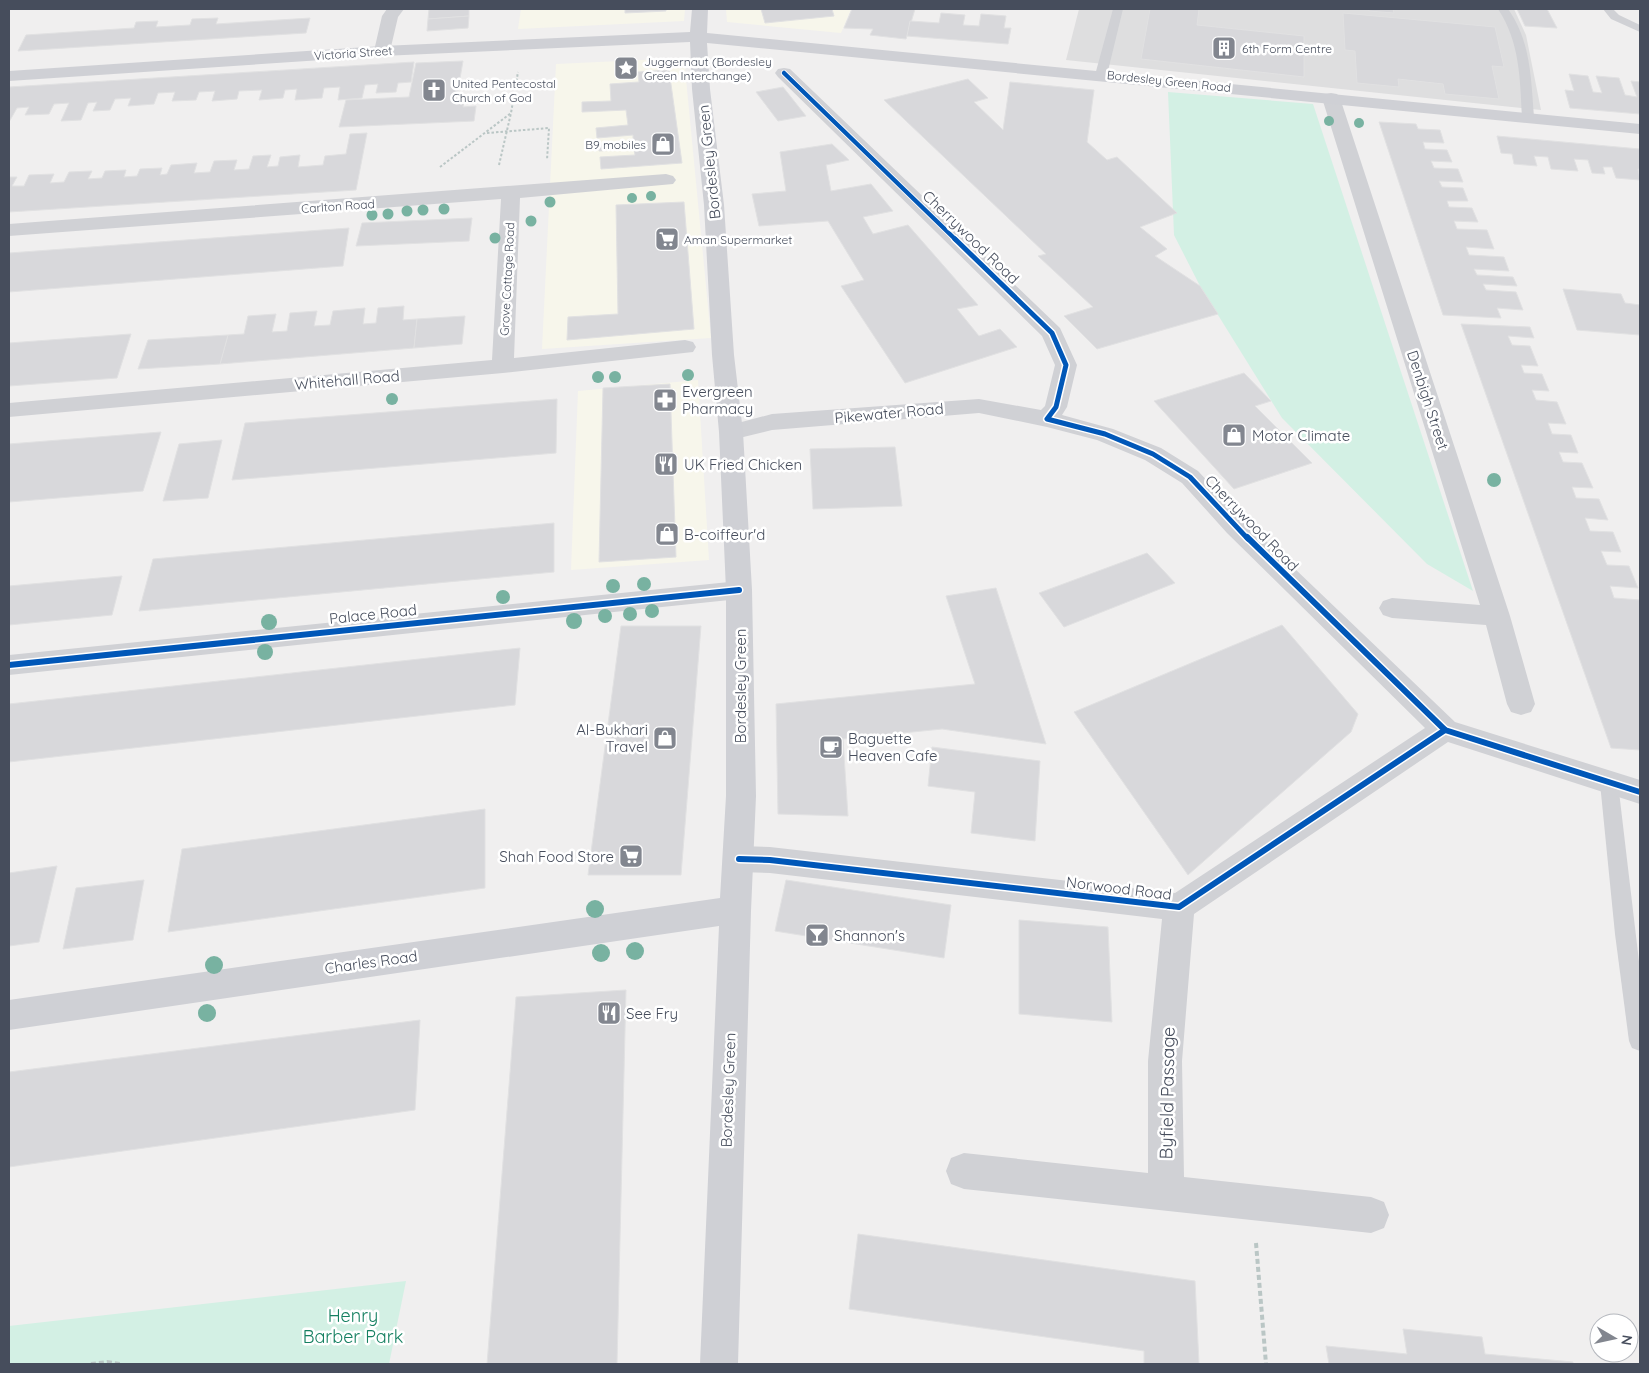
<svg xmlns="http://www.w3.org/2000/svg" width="1649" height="1373" font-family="Quicksand,sans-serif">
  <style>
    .commercial { fill: #f7f6eb }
    .education { fill: #dededf }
    .green { fill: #d3f0e4 }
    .building { fill: #d8d8db; stroke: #e1e1e2 }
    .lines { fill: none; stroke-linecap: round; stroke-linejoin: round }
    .path-far1 { stroke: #bac6c5; stroke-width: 2; stroke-dasharray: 2.5 2; stroke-linecap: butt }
    .path { stroke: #bac6c5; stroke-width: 4; stroke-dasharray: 5 3; stroke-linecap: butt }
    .lane { fill: #d0d1d5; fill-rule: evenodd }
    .street { fill: #d0d1d5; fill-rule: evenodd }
    .secondary { fill: #cfd0d5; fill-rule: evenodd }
    .cycleway-far2-casing { stroke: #fff; stroke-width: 6 }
    .cycleway-far1-casing { stroke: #fff; stroke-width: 8 }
    .cycleway-casing { stroke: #fff; stroke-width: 9 }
    .cycleway-far2 { stroke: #0057b8; stroke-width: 4.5 }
    .cycleway-far1 { stroke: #0057b8; stroke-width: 5 }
    .cycleway { stroke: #0057b8; stroke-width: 6 }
    .tree { fill: #78b2a1 }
    .labels { text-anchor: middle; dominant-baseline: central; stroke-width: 5; stroke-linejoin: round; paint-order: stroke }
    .far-poi-label { font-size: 12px; fill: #464d5c; stroke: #fff; text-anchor: start }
    .far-street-label { font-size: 12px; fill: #464d5c; stroke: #fff }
    .street-label { font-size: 15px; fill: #464d5c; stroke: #fff }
    .poi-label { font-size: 15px; fill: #464d5c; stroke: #fff; text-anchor: start }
    .near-street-label { font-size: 18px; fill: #464d5c; stroke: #fff }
    .near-park-label { font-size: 18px; fill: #158061; stroke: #fff }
  </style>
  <rect width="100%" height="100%" fill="#f0efef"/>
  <g class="commercial">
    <polygon points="521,9 685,9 684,21 518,29"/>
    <polygon points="726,9 851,9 841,33 727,22"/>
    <polygon points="684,58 711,338 542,349 556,64"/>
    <polygon points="698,380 709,560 571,570 578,391"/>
  </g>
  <polygon class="education" points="1079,9 1514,9 1526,35 1541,110 1066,60"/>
  <g class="green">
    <polygon points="1168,92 1313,104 1473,591 1427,564 1282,418 1200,286 1174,235"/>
    <polygon points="406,1281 389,1364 9,1364 9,1326"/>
  </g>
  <g class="building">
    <polygon points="429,9 469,9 469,16 428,19"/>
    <polygon points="625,9 666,9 666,11 625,13"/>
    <polygon points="761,9 832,9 834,16 765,23"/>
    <polygon points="852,9 915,9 906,39 870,35 873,29 844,28"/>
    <polygon points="1150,9 1199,9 1197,25 1304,36 1304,77 1141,59"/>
    <polygon points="1368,9 1393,9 1394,13 1369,11"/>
    <polygon points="1517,9 1547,9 1557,28 1525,26"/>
    <polygon points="941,13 965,15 963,25 979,26 981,14 1006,16 1004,28 1011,28 1008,44 907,36 910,21 939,23"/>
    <polygon points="1343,13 1495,27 1504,67 1492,66 1499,99 1445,94 1443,84 1398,79 1399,87 1357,83 1355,51 1345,50"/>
    <polygon points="469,16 468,28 427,31 428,19"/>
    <polygon points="218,18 216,24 310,18 306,33 18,51 26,35 134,28 136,22 158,21 156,27 190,25 192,19"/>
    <polygon points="463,61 456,101 464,101 463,107 476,106 474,121 339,127 346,100 409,97 416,63"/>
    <polygon points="414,62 411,82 398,83 396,92 376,93 378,84 365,85 362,98 338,100 340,87 324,88 322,98 295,100 297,89 285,90 283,98 259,100 262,90 239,91 237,99 212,101 215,91 199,92 196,100 172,101 175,92 158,93 154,104 128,106 131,98 115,99 110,110 93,111 97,102 88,103 81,120 61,121 69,103 54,104 49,114 25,115 29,107 17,108 9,122 9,87"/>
    <polygon points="669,70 682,163 601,169 600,157 635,155 634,149 599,151 599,144 633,141 633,135 597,138 596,128 628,125 626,110 582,112 582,102 611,101 610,84 639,82 638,72"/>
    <polygon points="1569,74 1588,76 1593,92 1602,93 1596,76 1619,78 1625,95 1637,97 1631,81 1640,82 1640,114 1570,108 1565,90 1574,91"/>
    <polygon points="968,79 988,98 974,102 1003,130 1010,82 1094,90 1087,142 1107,160 1117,157 1177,213 1140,227 1167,249 1155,256 1200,286 1218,314 1097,349 1064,316 1093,307 1038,256 1046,254 884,100"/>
    <polygon points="783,87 806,116 778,121 756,92"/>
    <polygon points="1379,122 1416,124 1418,129 1440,130 1444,143 1423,142 1425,149 1447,150 1452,162 1431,161 1434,168 1458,169 1463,182 1439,181 1442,187 1463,188 1468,201 1447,201 1449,207 1472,208 1478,222 1454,221 1457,229 1487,230 1494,249 1466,247 1469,255 1504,257 1509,271 1474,269 1477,275 1513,277 1517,286 1483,284 1486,290 1516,292 1523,310 1497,308 1501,318 1443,315"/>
    <polygon points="367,133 356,190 9,212 9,177 17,177 12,186 24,186 29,175 54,174 50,183 64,182 69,172 92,171 88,179 102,178 105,171 126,170 124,177 137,176 140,169 162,168 160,175 167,174 171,165 197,163 194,173 210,172 214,161 237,160 234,170 249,169 253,156 271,155 267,167 278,166 280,157 300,155 298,167 323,165 325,156 346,154 350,134"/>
    <polygon points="1497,136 1640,149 1640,169 1638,169 1640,180 1616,178 1612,167 1603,167 1605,174 1592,173 1588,160 1574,159 1578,171 1551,169 1548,157 1534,156 1537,166 1514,164 1512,154 1501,153"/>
    <polygon points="832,144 849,160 826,165 831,191 871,184 893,211 863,217 873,234 908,225 978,305 957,309 979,336 1000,329 1017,347 905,383 841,286 864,280 828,221 759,226 752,194 786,191 780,152"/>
    <polygon points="684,202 694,329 567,340 568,317 618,314 616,205"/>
    <polygon points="472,218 469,241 356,246 362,223"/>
    <polygon points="349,228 343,266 9,292 9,253"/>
    <polygon points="1563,289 1621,294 1625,303 1640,305 1640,335 1577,330"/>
    <polygon points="404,306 403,320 417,319 414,348 220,364 228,335 244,334 248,316 276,314 272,332 287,331 290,313 317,311 314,326 330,325 333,311 365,308 363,324 376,323 378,308"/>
    <polygon points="465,316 462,344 414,348 417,319"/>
    <polygon points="1461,324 1530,327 1534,338 1508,336 1512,345 1530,346 1538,366 1521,365 1524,373 1542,374 1549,391 1532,390 1536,400 1557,402 1566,424 1548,423 1552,434 1571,435 1578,453 1559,452 1563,462 1582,463 1593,488 1572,487 1576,498 1599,499 1608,520 1585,518 1590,531 1613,532 1621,552 1601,551 1607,565 1629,566 1638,588 1610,586 1614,598 1640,600 1640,750 1611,748"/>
    <polygon points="131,334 117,378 9,386 9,343"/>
    <polygon points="228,335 220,364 138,369 148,340"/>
    <polygon points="1244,373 1271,401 1255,406 1312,463 1234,489 1154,401"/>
    <polygon points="670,384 676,557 599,562 603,388"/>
    <polygon points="557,399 556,453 232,480 245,423"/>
    <polygon points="161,432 143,491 9,502 9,444"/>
    <polygon points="222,440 208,498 163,501 179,444"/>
    <polygon points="895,447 902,506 813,509 810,449"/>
    <polygon points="554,523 554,572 139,611 153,559"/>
    <polygon points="1147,553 1175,583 1064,627 1039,593"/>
    <polygon points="122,576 112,615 9,625 9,586"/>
    <polygon points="996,588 1046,744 942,729 843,739 848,816 778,814 776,704 975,684 946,596"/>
    <polygon points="1282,625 1358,714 1351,732 1188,875 1074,712"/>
    <polygon points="621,626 701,626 681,875 588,875"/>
    <polygon points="520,648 515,705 9,762 9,704"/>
    <polygon points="932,747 1040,761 1035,841 971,833 975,792 928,786"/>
    <polygon points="485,809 485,888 168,932 182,849"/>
    <polygon points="57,866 39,942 9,946 9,873"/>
    <polygon points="144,880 133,940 63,949 76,888"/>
    <polygon points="786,880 951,905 944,958 775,931"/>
    <polygon points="1019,920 1108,927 1112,1022 1019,1014"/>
    <polygon points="626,990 617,1364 487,1364 516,997"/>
    <polygon points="420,1020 415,1110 9,1167 9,1072"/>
    <polygon points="858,1234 1195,1281 1199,1364 1144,1364 1144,1351 849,1309"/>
    <polygon points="1403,1329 1482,1337 1485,1354 1573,1362 1573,1364 1329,1364 1326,1346 1407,1354"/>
  </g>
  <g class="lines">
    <g class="path-far1">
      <polyline points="487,133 549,128 547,160"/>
      <polyline points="499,165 511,113"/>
      <polyline points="440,167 511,113 518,72"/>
    </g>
    <g class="path">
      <polyline points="1256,1243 1266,1364"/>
      <polyline points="91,1364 107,1362 120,1364"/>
    </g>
    <g class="lane">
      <polygon points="1113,9 1123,9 1107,75 1101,78 1095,75"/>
      <path d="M1498,9H1508C1531,41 1531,79 1534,117L1532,119H1524L1522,117C1520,79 1520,42 1498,9Z"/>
      <polygon points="1603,9 1613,9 1619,15 1640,25 1640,32 1611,19"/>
      <polygon points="1609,775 1616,778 1618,783 1640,970 1640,1051 1632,1048 1629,1041 1615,934 1600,783 1602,778"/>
    </g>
    <g class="street">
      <polygon points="387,9 404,9 398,17 390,51 388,55 376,55 374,51 382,16"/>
      <polygon points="784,68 790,69 1060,328 1077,365 1067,407 1062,415 1113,429 1161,448 1198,471 1245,521 1455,722 1640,780 1640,804 1448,742 1194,914 1182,1061 1184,1177 1371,1197 1384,1202 1389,1215 1384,1228 1371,1233 964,1189 951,1184 946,1171 951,1158 964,1153 1148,1173 1148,1061 1162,919 770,873 739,872 728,868 724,859 728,850 739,846 770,847 1175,893 1425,728 1227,533 1182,483 1145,460 1097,440 1047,427 979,413 772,430 731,440 723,437 719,432 723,427 772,414 979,399 1041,410 1045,406 1055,365 1042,336 778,77 775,73 778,69"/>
      <polygon points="1331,93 1337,94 1340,98 1510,616 1535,704 1531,712 1521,715 1511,712 1507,704 1486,625 1392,618 1383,615 1379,608 1383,601 1392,598 1480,605 1322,98 1325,94"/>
      <polygon points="666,174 673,176 676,180 673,184 520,198 514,358 685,340 693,342 696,347 693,352 503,373 9,417 9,403 492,360 501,199 9,236 9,224"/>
      <polygon points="739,581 748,583 752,590 748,597 739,599 9,675 9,655"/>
    </g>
    <polygon class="secondary" points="692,9 708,9 707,33 1640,124 1640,134 707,43 710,89 724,205 734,355 743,432 752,590 756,796 751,911 738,1364 700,1364 719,926 9,1030 9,1000 720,898 726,796 726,590 719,432 712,355 704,205 692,89 690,42 382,56 9,81 9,71 382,46 690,32"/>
    <g class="cycleway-far2-casing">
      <polyline id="cycleway-far2" points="784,73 956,240"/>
    </g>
    <g class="cycleway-far1-casing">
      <polyline id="cycleway-far1" points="955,239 1052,333 1066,365 1056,407 1047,419 1105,434 1153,454 1190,477 1248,539"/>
    </g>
    <g class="cycleway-casing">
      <g id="cycleway">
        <polyline points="1247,537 1445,730 1640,792"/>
        <polyline points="9,665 739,590"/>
        <polyline points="739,859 770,860 1179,907 1445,730"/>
      </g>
    </g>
    <use href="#cycleway-far2" class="cycleway-far2"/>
    <use href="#cycleway-far1" class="cycleway-far1"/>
    <use href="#cycleway" class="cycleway"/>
  </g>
  <g class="tree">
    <circle cx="1329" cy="121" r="5"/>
    <circle cx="1359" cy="123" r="5"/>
    <circle cx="651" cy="196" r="5"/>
    <circle cx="632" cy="198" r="5"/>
    <circle cx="550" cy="202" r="5.5"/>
    <circle cx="444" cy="209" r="5.5"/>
    <circle cx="423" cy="210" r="5.5"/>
    <circle cx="407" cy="211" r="5.5"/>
    <circle cx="388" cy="214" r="5.5"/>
    <circle cx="372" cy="215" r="5.5"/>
    <circle cx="531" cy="221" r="5.5"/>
    <circle cx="495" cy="238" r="5.5"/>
    <circle cx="688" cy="375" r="6"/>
    <circle cx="598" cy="377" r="6"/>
    <circle cx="615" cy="377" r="6"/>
    <circle cx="392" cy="399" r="6"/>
    <circle cx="1494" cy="480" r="7"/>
    <circle cx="644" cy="584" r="7"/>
    <circle cx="613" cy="586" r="7"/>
    <circle cx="503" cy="597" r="7"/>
    <circle cx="652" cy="611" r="7"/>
    <circle cx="630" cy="614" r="7"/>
    <circle cx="605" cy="616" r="7"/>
    <circle cx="574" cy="621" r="8"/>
    <circle cx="269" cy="622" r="8"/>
    <circle cx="265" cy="652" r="8"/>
    <circle cx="595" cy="909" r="9"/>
    <circle cx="635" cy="951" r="9"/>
    <circle cx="601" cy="953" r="9"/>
    <circle cx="214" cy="965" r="9"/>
    <circle cx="207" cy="1013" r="9"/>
  </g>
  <defs>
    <g id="building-square" transform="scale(1.25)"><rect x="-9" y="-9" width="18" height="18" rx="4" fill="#82868f" stroke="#fff"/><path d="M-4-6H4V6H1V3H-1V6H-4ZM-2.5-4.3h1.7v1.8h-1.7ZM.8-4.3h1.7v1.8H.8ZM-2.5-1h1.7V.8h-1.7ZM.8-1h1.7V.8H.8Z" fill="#fff"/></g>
    <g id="sight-square" transform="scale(1.25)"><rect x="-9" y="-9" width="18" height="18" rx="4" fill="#82868f" stroke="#fff"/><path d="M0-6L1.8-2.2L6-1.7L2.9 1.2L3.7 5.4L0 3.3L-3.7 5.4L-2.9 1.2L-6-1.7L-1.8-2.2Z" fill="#fff"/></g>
    <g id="church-square" transform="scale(1.25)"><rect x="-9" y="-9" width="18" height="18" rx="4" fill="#82868f" stroke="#fff"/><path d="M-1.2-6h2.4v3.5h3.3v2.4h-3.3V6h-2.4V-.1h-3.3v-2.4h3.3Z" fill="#fff"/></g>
    <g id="shop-square" transform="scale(1.25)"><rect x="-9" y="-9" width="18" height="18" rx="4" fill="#82868f" stroke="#fff"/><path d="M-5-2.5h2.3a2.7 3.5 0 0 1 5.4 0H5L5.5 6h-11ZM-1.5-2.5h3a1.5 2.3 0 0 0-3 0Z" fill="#fff"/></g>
    <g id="supermarket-square" transform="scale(1.25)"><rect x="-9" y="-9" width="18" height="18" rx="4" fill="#82868f" stroke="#fff"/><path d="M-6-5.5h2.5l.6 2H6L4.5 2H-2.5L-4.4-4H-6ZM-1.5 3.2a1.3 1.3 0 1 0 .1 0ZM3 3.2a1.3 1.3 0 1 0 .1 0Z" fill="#fff"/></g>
    <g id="pharmacy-square" transform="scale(1.25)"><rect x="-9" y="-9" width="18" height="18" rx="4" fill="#82868f" stroke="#fff"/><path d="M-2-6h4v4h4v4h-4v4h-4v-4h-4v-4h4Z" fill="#fff"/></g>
    <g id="restaurant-square" transform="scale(1.25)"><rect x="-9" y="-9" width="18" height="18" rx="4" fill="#82868f" stroke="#fff"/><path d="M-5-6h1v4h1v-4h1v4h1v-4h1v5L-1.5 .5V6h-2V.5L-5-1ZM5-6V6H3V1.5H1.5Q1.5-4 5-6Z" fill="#fff"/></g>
    <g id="cafe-square" transform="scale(1.25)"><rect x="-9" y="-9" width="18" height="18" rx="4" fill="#82868f" stroke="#fff"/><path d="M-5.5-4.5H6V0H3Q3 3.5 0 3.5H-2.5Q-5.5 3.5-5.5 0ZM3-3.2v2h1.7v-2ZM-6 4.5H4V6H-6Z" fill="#fff"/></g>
    <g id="bar-square" transform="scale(1.25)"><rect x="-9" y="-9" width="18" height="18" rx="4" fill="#82868f" stroke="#fff"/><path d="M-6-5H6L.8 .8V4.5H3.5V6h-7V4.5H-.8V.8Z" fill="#fff"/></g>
  </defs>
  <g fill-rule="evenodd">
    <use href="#building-square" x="1224" y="48"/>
    <use href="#sight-square" x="626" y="68"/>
    <use href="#church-square" x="434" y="90"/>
    <use href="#shop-square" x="663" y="144"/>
    <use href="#supermarket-square" x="667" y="239"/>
    <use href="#pharmacy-square" x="665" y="400"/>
    <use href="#shop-square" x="1234" y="435"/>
    <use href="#restaurant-square" x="666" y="464"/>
    <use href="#shop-square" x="667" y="534"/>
    <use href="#shop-square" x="665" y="738"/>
    <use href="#cafe-square" x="831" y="747"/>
    <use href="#supermarket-square" x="631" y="856"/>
    <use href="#bar-square" x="817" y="935"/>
    <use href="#restaurant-square" x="609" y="1013"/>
  </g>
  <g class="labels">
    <g class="far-poi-label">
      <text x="1242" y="48">6th Form Centre</text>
      <text x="644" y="61">Juggernaut (Bordesley<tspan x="644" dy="14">Green Interchange)</tspan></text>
      <text x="452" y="83">United Pentecostal<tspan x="452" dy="14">Church of God</tspan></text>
      <text x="646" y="144" text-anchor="end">B9 mobiles</text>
      <text x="684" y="239">Aman Supermarket</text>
    </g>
    <g class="far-street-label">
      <text transform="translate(353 53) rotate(-4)">Victoria Street</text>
      <text transform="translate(1169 81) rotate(6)">Bordesley Green Road</text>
      <text transform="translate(338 206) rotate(-4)">Carlton Road</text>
      <text transform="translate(507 279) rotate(-87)">Grove Cottage Road</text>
    </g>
    <g class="street-label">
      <text transform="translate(709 162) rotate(-96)">Bordesley Green</text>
      <text transform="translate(971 237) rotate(44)">Cherrywood Road</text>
      <text transform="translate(347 380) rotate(-5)">Whitehall Road</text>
      <text transform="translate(1428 400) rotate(72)">Denbigh Street</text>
      <text transform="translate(889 413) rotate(-5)">Pikewater Road</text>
      <text transform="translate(1252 523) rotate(46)">Cherrywood Road</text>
      <text transform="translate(373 614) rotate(-6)">Palace Road</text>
      <text transform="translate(740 686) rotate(-90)">Bordesley Green</text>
      <text transform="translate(1119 888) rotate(7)">Norwood Road</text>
      <text transform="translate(371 962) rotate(-8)">Charles Road</text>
      <text transform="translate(728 1090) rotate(-88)">Bordesley Green</text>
    </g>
    <g class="poi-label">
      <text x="682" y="391">Evergreen<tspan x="682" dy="17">Pharmacy</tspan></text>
      <text x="1252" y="435">Motor Climate</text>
      <text x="684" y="464">UK Fried Chicken</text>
      <text x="684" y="534">B-coiffeur'd</text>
      <text x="648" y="729" text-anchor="end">Al-Bukhari<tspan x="648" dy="17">Travel</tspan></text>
      <text x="848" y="738">Baguette<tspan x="848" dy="17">Heaven Cafe</tspan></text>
      <text x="614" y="856" text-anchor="end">Shah Food Store</text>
      <text x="834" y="935">Shannon's</text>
      <text x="626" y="1013">See Fry</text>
    </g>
    <g class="near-street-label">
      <text transform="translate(1167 1093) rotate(-89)">Byfield Passage</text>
    </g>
    <g class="near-park-label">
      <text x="353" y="1315">Henry<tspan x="353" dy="21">Barber Park</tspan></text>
    </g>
  </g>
  <rect width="1649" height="1373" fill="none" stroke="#464d5c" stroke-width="20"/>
  <g transform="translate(1614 1338) rotate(99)"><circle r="24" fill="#ffffff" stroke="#b5b8be"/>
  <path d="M0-4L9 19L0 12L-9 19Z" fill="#82868f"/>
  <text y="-8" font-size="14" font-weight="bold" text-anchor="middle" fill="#464d5c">N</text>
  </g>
</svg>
